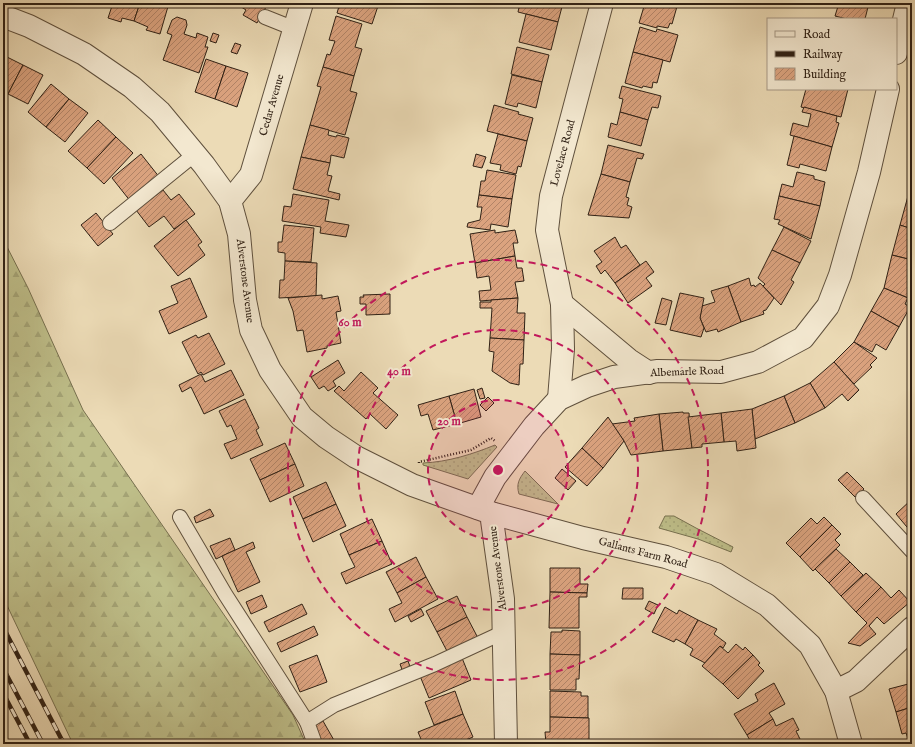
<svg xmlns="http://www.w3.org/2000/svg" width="915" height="747" font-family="'IM FELL English',serif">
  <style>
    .grass { fill: url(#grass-dots); stroke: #77704f }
    .forest { fill: url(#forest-firs); stroke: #77704f }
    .building { fill: url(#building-hatch); stroke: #302115 }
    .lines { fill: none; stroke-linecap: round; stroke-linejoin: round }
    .service-casing { stroke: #5f503d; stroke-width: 16 }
    .minor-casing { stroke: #5f503d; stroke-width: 24 }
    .path { stroke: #302115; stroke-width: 2.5; stroke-dasharray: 1 2; stroke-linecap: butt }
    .service { stroke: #f3e8d0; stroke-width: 14 }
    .minor { stroke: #f3e8d0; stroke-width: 22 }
    .rail-casing { stroke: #302115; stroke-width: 4.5 }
    .rail { stroke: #f3e8d0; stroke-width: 3; stroke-dasharray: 9; stroke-linecap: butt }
    .ring { fill: none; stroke: #c2185b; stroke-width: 2; stroke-dasharray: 7 5 }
    .labels { text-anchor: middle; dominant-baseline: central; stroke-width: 4; stroke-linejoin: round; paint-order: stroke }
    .street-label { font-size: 11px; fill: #302115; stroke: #f3e8d0 }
    .centre { fill: #c2185b; stroke: #f3e8d0; stroke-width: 2 }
    .ring-label { font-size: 12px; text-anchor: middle; font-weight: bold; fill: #c2185b; stroke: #f3e8d0; stroke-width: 4; stroke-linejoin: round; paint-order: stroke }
  </style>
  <defs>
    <pattern id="grass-dots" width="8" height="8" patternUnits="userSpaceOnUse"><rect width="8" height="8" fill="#bebe89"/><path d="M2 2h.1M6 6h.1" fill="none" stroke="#a4a375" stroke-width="1.8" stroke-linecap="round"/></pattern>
    <pattern id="forest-firs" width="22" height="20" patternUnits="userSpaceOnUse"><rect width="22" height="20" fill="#bebe89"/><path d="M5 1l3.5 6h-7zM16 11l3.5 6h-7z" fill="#a4a375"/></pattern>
    <pattern id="building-hatch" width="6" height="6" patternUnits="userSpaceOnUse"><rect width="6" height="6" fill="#dba37f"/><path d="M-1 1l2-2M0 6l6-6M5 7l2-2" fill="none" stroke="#b28467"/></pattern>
  </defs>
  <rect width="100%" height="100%" fill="#ecdbb6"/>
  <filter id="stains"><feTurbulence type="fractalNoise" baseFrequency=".005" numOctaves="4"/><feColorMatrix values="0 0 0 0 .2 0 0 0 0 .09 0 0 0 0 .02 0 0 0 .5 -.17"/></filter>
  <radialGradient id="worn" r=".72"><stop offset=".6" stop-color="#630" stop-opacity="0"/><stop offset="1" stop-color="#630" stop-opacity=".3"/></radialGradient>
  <g class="grass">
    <path d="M495,445L497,447L468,479L423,465V463C448,462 473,454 495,445Z"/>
    <path d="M525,471L558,504L519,494C516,484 519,479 525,471Z"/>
    <polygon points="665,516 674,516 696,528 733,547 731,552 698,539 659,528"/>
  </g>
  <polygon class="forest" points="3,239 28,288 83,410 293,715 306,744 73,744 3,597"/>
  <g class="building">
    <polygon points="113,3 140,3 134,21 122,18 121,22 108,18"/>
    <polygon points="140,3 169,3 160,34 146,30 148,27 134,21"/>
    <polygon points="235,3 258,3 266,7 257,23 243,15 246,10"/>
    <polygon points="340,3 379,3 372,24 337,13"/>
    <polygon points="520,3 563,3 558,22 518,12"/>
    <polygon points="645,3 678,3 672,24 670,23 668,28 657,26 657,28 639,23"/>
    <polygon points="839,3 869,3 865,19 847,19 835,16"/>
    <polygon points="526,14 558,22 551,50 519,42"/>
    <polygon points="336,16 362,24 355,47 362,49 354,76 323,67 327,54 330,55 335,41 329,40"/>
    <polygon points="177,17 186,20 187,25 184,34 196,38 197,33 208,37 205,47 208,47 199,73 163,60 172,35 167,33 172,20"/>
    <polygon points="640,27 656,32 657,29 678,35 670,62 633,52"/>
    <polygon points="213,33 219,35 216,43 210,41"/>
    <polygon points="235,43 241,45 237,54 231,52"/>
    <polygon points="517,47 549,55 542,82 511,74"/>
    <polygon points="633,52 663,60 657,83 653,82 652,88 643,86 642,88 625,83"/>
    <polygon points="3,55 23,65 8,94 3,91"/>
    <polygon points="206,59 226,66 215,99 195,92"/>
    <polygon points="23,65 43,75 28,104 8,94"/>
    <polygon points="226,66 248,73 237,107 215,99"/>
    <polygon points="323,67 354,76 350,91 357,93 345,135 310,125 321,87 317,86"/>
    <polygon points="512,75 542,82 536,108 518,103 517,107 505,104"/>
    <polygon points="51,84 69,99 46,127 28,112"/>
    <polygon points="622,86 661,96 658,108 652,107 648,120 620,112 623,99 619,98"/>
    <polygon points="806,89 848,89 841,117 801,107"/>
    <polygon points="69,99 88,113 65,142 46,127"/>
    <polygon points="494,105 519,112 518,114 533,118 527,141 487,131"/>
    <polygon points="804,107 837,116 836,122 839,123 832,147 790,135 793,123 808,127 811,114 802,112"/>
    <polygon points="620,112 648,120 641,146 608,137 611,123 617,125"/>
    <polygon points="98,120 116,137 87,168 68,151"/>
    <polygon points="310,125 329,130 328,135 336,137 337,135 349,138 344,158 331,155 330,163 301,157"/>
    <polygon points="498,134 527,141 521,167 518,166 516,174 500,170 501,165 490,163"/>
    <polygon points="794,136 832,147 826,171 800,164 799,168 787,165"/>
    <polygon points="116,137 133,153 104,184 87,168"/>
    <polygon points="608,145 644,154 642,159 637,158 630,182 601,174"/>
    <polygon points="141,154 160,178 131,202 112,178"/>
    <polygon points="476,154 486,157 482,168 473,166"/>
    <polygon points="301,157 330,163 327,175 332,176 328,191 340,194 339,200 293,189"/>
    <polygon points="487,170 516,175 512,199 479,195 481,181 485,181"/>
    <polygon points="797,172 814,176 814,179 825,182 820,206 779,196 782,184 793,187"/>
    <polygon points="601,174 630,182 626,197 629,198 627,205 632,207 629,218 588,215"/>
    <polygon points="163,190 171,200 179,194 195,214 174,229 164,216 149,227 136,210"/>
    <polygon points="293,194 329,200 325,221 349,225 346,237 320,233 321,227 282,221 284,206 291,207"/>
    <polygon points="479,195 512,199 508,227 491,224 490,230 467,227 468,223 480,220 482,207 477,207"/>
    <polygon points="779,196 820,206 811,239 778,224 780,220 774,219"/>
    <polygon points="908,196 912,197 912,229 900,225"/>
    <polygon points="96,213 113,234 98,246 81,225"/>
    <polygon points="186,220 202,242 198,245 205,255 178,276 154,246"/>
    <polygon points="284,225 314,228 311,262 285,261 285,253 278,252 278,242 282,242"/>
    <polygon points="900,225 912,229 912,260 892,255"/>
    <polygon points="784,227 811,241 800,263 772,250"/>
    <polygon points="495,230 495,233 515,230 518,243 513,243 515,256 475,263 470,234"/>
    <polygon points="615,237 621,248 626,245 640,265 615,283 605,270 601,274 596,266 602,262 594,251"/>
    <polygon points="772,250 800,263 791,280 794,282 781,305 763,286 765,284 758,278"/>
    <polygon points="892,255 912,260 912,285 908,298 884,288"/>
    <polygon points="515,256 517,268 522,268 524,281 515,282 518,298 480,301 479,291 491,290 489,276 477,278 475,263"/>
    <polygon points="285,261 317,263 316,296 279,298 280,280 284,280"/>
    <polygon points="646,261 654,272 646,278 652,286 628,303 615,283"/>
    <polygon points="190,278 207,317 169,334 159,311 178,303 171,286"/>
    <polygon points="749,278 751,286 754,285 755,287 760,283 774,298 766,310 763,311 764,314 741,322 728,286"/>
    <polygon points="728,286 741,322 718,332 717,329 706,332 700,318 702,306 715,302 711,291"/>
    <polygon points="884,288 908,298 905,304 910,307 899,327 871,311"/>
    <polygon points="680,293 704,298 700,318 704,328 701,337 670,330"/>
    <polygon points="390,294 390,314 366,315 366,304 360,304 360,297 364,297 363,295"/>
    <polygon points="322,295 322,299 338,296 341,311 336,312 341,343 327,346 327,348 307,352 303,330 297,331 293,311 288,298"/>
    <polygon points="518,298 517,313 525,313 524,340 490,338 492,308 480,308 480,302 491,302 491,300"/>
    <polygon points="662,298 672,301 666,325 655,323"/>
    <polygon points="871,311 899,327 886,350 876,344 872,352 854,342"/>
    <polygon points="209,333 225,364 203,375 201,372 198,374 182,342 196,335 198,338"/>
    <polygon points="490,338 524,340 523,364 520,364 519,385 510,383 492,371 494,352 489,351"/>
    <polygon points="854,342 877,358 870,365 872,367 854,384 834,362"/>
    <polygon points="338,360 345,373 333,381 336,386 328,391 324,386 319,389 311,377"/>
    <polygon points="834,362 859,390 848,401 842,394 825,408 810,383"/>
    <polygon points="231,370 244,395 204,414 191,387 182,392 179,385 201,374 205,382"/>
    <polygon points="361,372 378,388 373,393 398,415 386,429 370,414 366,419 334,391 339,386 344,391"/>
    <polygon points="810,383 825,408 795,423 784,396"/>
    <polygon points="482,388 485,398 480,399 477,390"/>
    <polygon points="474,389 481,417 457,424 449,396"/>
    <polygon points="449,396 457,424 433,430 428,414 421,416 418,405"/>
    <polygon points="784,396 795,423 755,439 752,409"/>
    <polygon points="488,397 494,403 486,411 480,405"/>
    <polygon points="245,399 259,428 256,430 263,445 231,459 224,444 237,439 231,425 227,427 219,411"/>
    <polygon points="752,409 756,448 737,451 736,441 724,442 721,413"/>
    <polygon points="683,412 683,413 689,413 692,448 663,451 659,414"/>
    <polygon points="721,413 724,442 702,444 702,447 692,448 688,417"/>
    <polygon points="659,414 663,451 631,455 624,441 612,424 635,421 634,418"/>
    <polygon points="608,417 624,441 603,468 582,448"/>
    <polygon points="285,443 295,464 260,480 250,459"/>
    <polygon points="582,448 603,468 587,486 565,467"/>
    <polygon points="295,464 304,486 270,502 260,480"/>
    <polygon points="562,469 576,481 568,490 555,478"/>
    <polygon points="847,472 864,489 855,497 838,480"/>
    <polygon points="326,482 336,504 303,519 293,497"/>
    <polygon points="912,499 912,533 896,514"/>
    <polygon points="336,504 346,526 313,542 303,519"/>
    <polygon points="210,509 214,516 196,523 194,517"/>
    <polygon points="824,517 832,525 800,557 786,543 811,518 817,524"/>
    <polygon points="372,519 382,541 349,555 340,534"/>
    <polygon points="832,525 841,534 835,540 840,545 813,571 800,557"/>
    <polygon points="230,538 235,550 216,559 210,546"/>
    <polygon points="382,541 392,564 346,584 341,573 355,567 349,555"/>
    <polygon points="253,542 255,548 246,552 260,582 238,592 222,556"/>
    <polygon points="836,549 850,562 829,583 815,569"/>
    <polygon points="416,557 426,577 397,593 386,572"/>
    <polygon points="850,562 863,575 841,596 829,583"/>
    <polygon points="550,568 580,568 580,584 588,584 587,593 550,592"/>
    <polygon points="866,573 881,587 856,612 841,596"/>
    <polygon points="426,577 438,599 395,622 389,609 402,603 397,593"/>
    <polygon points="881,587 891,598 899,590 910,602 884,624 877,617 869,626 876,634 860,646 848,643 867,623 856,612"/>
    <polygon points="623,588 643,588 643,599 622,599"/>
    <polygon points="550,592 587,593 587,597 579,597 579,628 549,628"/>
    <polygon points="262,595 267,607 251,614 246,602"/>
    <polygon points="457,596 467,617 437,632 426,611"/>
    <polygon points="649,601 658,605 654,614 645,609"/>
    <polygon points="302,604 307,614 269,632 264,622"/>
    <polygon points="665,607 677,614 679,610 698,620 685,644 676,639 674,642 652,632"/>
    <polygon points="421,609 424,615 411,622 408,616"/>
    <polygon points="467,617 478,638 448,653 437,632"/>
    <polygon points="698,620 717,629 714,634 726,643 723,648 720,646 705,663 690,655 693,649 685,644"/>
    <polygon points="314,626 318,635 281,652 277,643"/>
    <polygon points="562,630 580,631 580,655 550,654 551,632 562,632"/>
    <polygon points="736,644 743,650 745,647 753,655 723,684 702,666 720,646 728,653"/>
    <polygon points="550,654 580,655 579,679 576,679 576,690 550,690"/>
    <polygon points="317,655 327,682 300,692 289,666"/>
    <polygon points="753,655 760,663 758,665 764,671 738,699 723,684"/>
    <polygon points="462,658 471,680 429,698 420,676"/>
    <polygon points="408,661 412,672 404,675 400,664"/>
    <polygon points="774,683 785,704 769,713 773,719 747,735 734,714 758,701 755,694"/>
    <polygon points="912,683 912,707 896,712 889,689"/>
    <polygon points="455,691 463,714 434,725 425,702"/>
    <polygon points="550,691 581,692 581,696 588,696 588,718 550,717"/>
    <polygon points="912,707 912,744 910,744 906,733 902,734 896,712"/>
    <polygon points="463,714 473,737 456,744 441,744 439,740 429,744 423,744 418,732"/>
    <polygon points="550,717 589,718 589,744 546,744 545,732 550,732"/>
    <polygon points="793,718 799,730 796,731 801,741 795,744 752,744 747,735 773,719 776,726"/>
    <polygon points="323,721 335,742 332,744 321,744 312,727"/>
  </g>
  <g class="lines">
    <g class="service-casing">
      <g id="service">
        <polyline points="265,17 295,29"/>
        <polyline points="110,223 195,154"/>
        <polyline points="863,498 912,551"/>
        <polyline points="180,517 225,594 307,722"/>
        <polyline points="315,744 307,722 334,705 435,664 504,632"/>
      </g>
    </g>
    <g class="minor-casing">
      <g id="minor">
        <polyline points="3,16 29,26 84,54 132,87 160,112 204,165 230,201 239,234 245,300 251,330 270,370 302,417 326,437 356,457 412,485 491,513 503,599 506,744"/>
        <polyline points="896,53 908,3"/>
        <polyline points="230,201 251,175 302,3"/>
        <polyline points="562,304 629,360 649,373"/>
        <polyline points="559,399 563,349 562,304 547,230 551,196 602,3"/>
        <polyline points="478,508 495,477 534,426 559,399 587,386 614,377 658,371 721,372 758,362 803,338 828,306 840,275 869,172 888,89"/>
        <polyline points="491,513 583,538 666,557 716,574 767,605 810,645 836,691 851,744"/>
        <polyline points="836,691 856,681 912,628"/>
      </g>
    </g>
    <polyline class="path" points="419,463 419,462 471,450 491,438 495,441"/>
    <use href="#service" class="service"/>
    <use href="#minor" class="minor"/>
    <g class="rail-casing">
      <g id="rail">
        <polyline points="3,627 64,744"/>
        <polyline points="3,668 43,744"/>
        <polyline points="3,693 30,744"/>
        <polyline points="3,738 6,744"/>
      </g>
    </g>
    <use href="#rail" class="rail"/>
  </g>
  <circle cx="498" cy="470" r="70" fill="#c2185b" fill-opacity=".12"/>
  <g class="ring">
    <circle cx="498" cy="470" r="70"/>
    <circle cx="498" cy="470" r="140"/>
    <circle cx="498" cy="470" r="210"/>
  </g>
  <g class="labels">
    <g class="street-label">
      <text transform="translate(272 105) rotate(-74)">Cedar Avenue</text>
      <text transform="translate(563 153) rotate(-75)">Lovelace Road</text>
      <text transform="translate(245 281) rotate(83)">Alverstone Avenue</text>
      <text transform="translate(687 372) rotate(-2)">Albemarle Road</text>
      <text transform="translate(643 553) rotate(15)">Gallants Farm Road</text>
      <text transform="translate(498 568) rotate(-97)">Alverstone Avenue</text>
    </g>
  </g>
  <circle cx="498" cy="470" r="6" class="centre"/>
  <g class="ring-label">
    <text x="350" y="326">60 m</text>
    <text x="399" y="375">40 m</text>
    <text x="449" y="425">20 m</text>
  </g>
  <rect width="915" height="747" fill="none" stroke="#ecdbb6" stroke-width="16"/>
  <rect x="4" y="4" width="907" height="739" fill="none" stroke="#302115" stroke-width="2"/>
  <rect x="8" y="8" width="899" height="731" fill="none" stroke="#302115"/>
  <rect x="767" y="18" width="130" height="72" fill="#f3e8d0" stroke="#a59885"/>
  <rect x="775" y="31" width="20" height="6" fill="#f3e8d0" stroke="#a59885"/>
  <text x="803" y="38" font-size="12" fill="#302115">Road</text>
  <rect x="775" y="51" width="20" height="6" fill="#302115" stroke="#a59885"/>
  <text x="803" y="58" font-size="12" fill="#302115">Railway</text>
  <rect x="775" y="68" width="20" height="12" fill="url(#building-hatch)" stroke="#a59885"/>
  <text x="803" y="78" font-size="12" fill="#302115">Building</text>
  <rect width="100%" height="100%" filter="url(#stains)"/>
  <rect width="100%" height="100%" fill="url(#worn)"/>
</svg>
